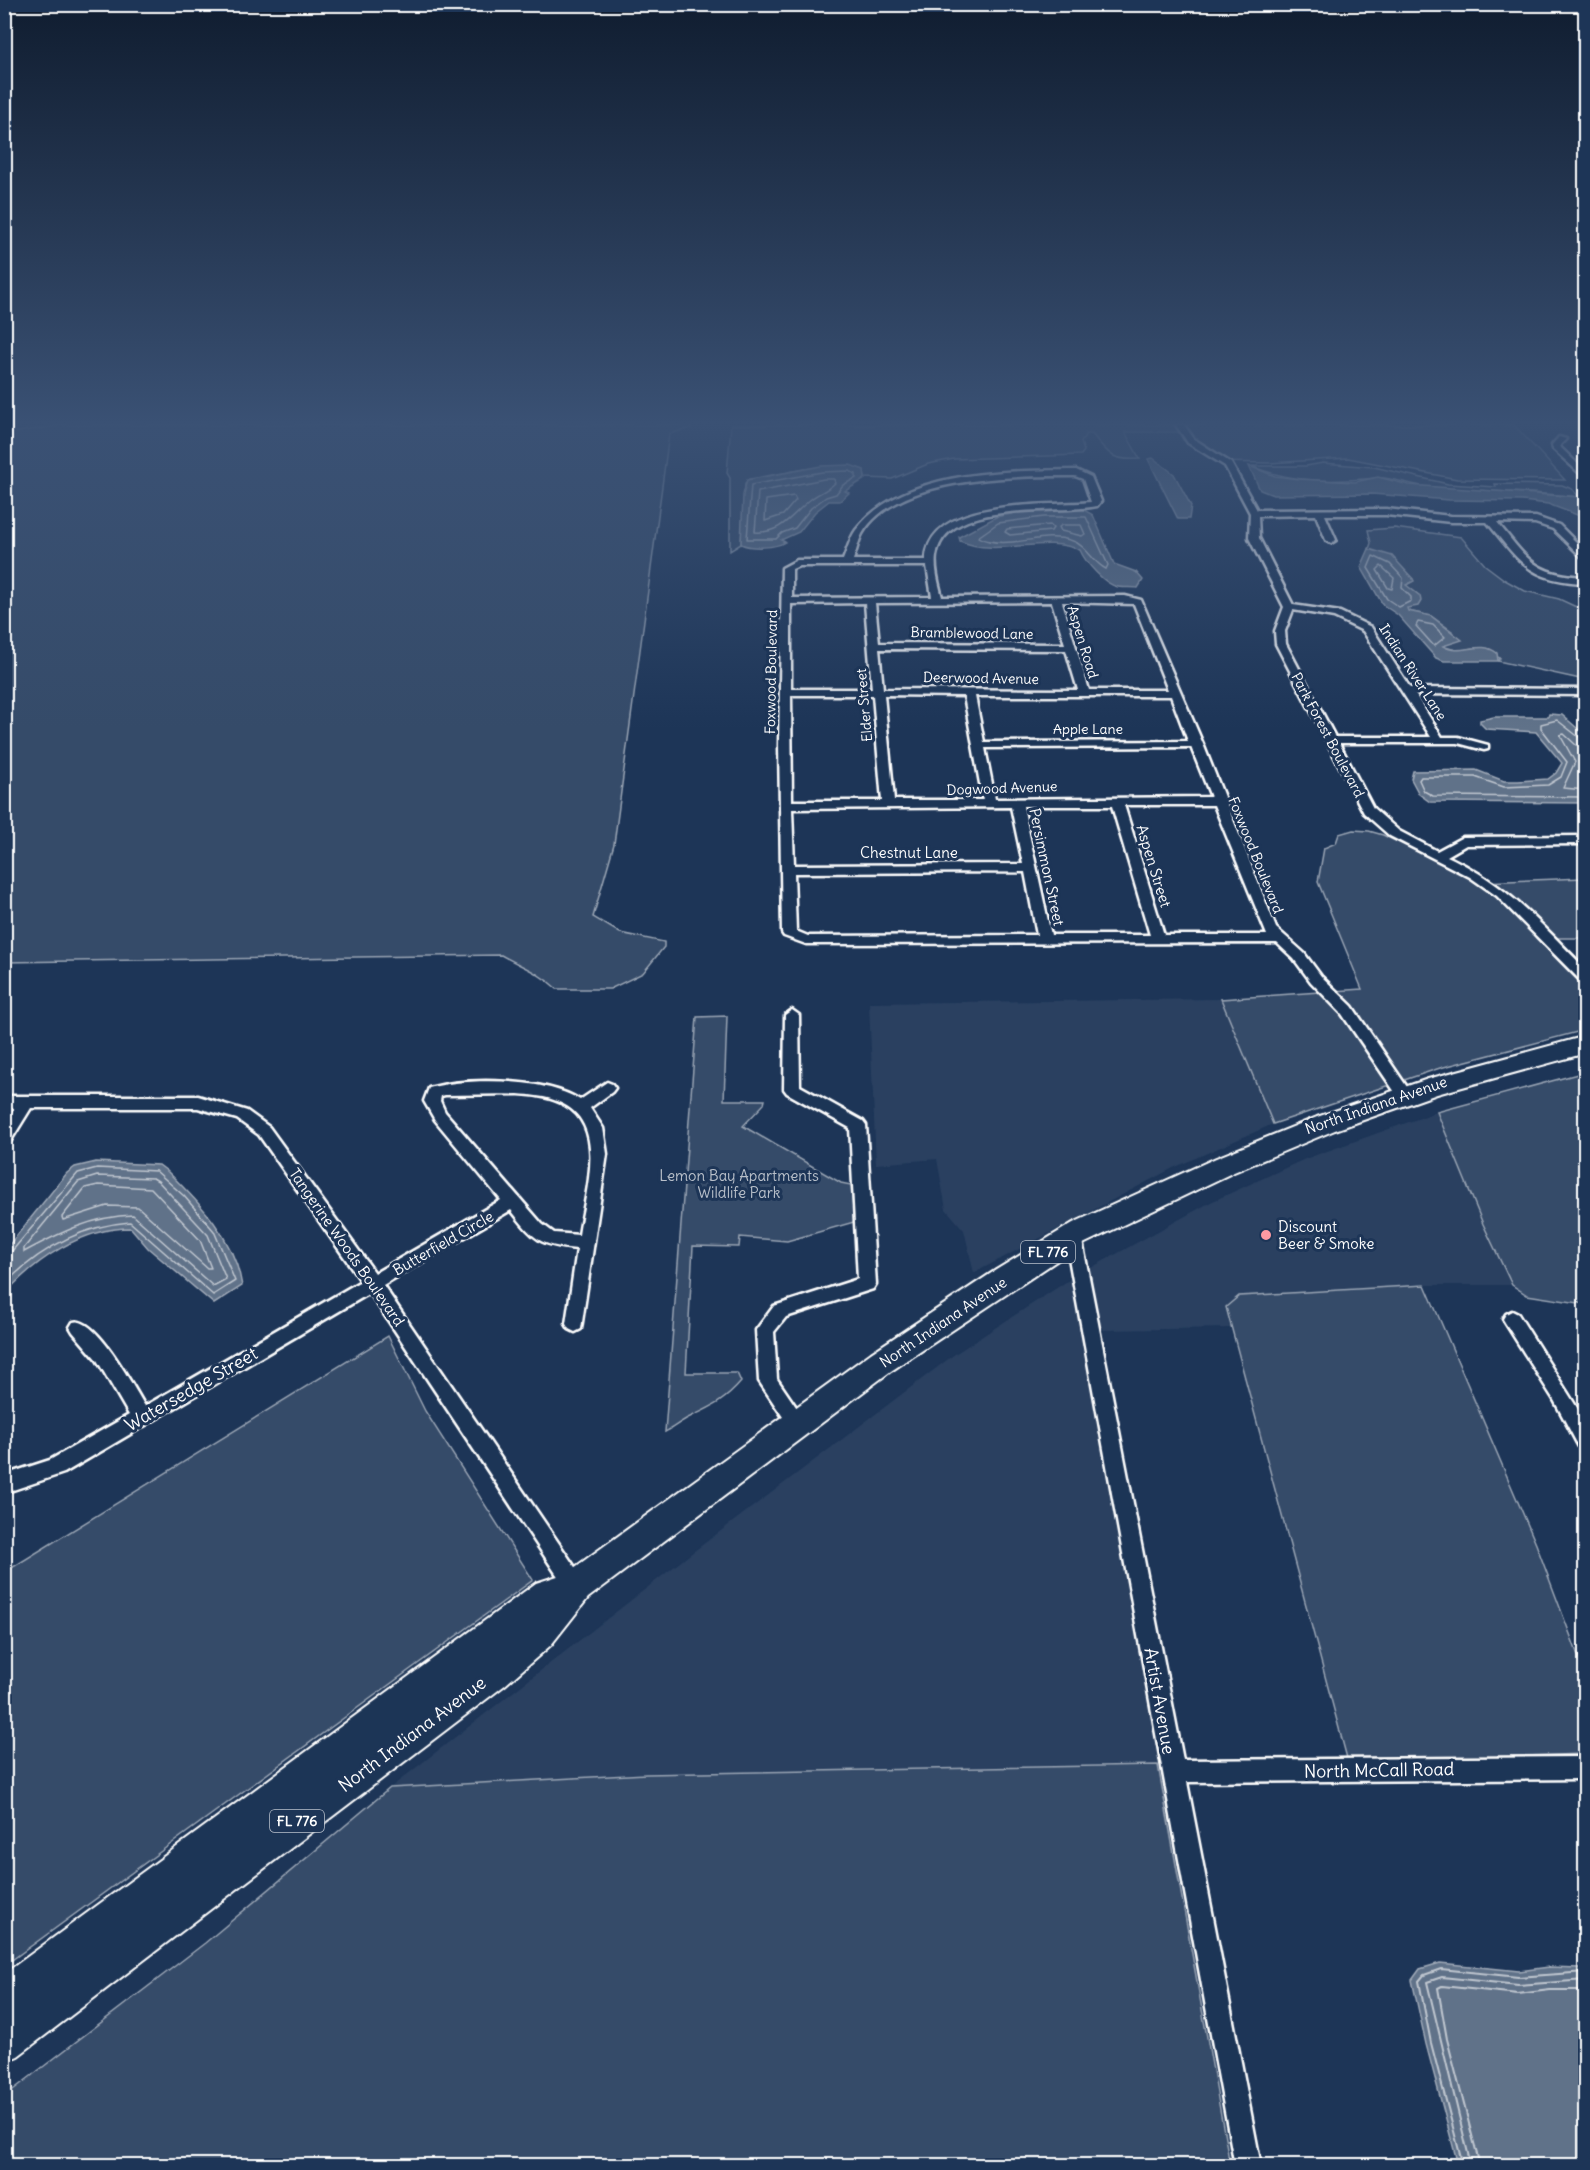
<svg xmlns="http://www.w3.org/2000/svg" width="1590" height="2170" font-family="Delius,sans-serif">
  <style>
    .built { fill: #2a4161 }
    .green { fill: #364b69; stroke: #9aa5b4; stroke-width: 1.5 }
    .water { fill: #617289; stroke: #a0aab8; stroke-width: 1.5 }
    .lines { fill: none; stroke-linecap: round; stroke-linejoin: round }
    .shore-far1 { stroke: #c0c7d0; stroke-width: 1.5 }
    .shore { stroke: #c0c7d0; stroke-width: 2 }
    .street-casing { stroke: #fff; stroke-width: 5 }
    .primary-casing { stroke: #fff; stroke-width: 4 }
    .street { fill: #1d3557; fill-rule: evenodd }
    .primary { fill: #1d3557; fill-rule: evenodd }
    .poi-dot { fill: #ff9aa2; stroke: #1d3557; stroke-width: 2 }
    .labels { text-anchor: middle; dominant-baseline: central; stroke-width: 6; stroke-linejoin: round; paint-order: stroke }
    .far-street-label { font-size: 14px; fill: #fff; stroke: #1d3557 }
    .shield { fill: #1d3557; stroke: #bbc2cd; stroke-width: 1.5 }
    .shield-label { font-size: 14px; font-weight: bold; fill: #fff }
    .street-label { font-size: 15px; fill: #fff; stroke: #1d3557 }
    .park-label { font-size: 15px; fill: #b9c0ca; stroke: #1d3557 }
    .poi-label { font-size: 15px; fill: #fff; stroke: #1d3557; text-anchor: start }
    .near-street-label { font-size: 18px; fill: #fff; stroke: #1d3557 }
  </style>
  <rect width="100%" height="100%" fill="#1d3557"/>
  <filter id="ink" filterUnits="userSpaceOnUse"><feTurbulence type="fractalNoise" baseFrequency=".0167" numOctaves="2"/><feDisplacementMap in="SourceGraphic" scale="12" xChannelSelector="R" yChannelSelector="G"/><feConvolveMatrix kernelMatrix="1 2 1 2 8 2 1 2 1" color-interpolation-filters="sRGB"/></filter>
  <g filter="url(#ink)">
    <g class="built">
      <polygon points="1221,999 1273,1124 1173,1168 974,1273 964,1230 946,1209 937,1159 876,1164 869,1003"/>
      <polygon points="1437,1112 1483,1224 1512,1285 1425,1285 1240,1296 1226,1307 1232,1328 1098,1330 1183,1764 646,1774 390,1788 693,1552 955,1354 1069,1280 1211,1202 1305,1159"/>
    </g>
    <g class="green">
      <path d="M63,425H691V428L669,434L614,844L593,917L620,933L664,942V947L643,973L610,989H557C539,972 522,967 501,955L5,962V434Z"/>
      <path d="M731,425H1514L1565,480L1457,479L1348,458L1270,463L1217,462L1183,440L1179,432H1125L1140,459C1112,461 1109,455 1092,434H1086L1081,442L1084,451L1081,455L954,459L928,464L892,479L865,478L864,470C837,458 780,475 749,479L745,483L741,544L730,551V478L727,473Z"/>
      <path d="M1323,463L1374,467L1448,484L1496,487L1495,484L1562,485L1572,489L1579,497C1529,491 1478,492 1427,487C1413,486 1389,476 1377,478C1335,482 1291,483 1251,466H1306Z"/>
      <polygon points="1394,528 1461,537 1485,565 1505,580 1525,591 1559,599 1585,611 1585,680 1498,661 1500,658 1472,648 1459,651 1442,646 1450,643 1452,631 1431,616 1408,611 1407,608 1420,596 1406,585 1413,581 1413,579 1399,565 1369,549 1371,543 1368,530"/>
      <polygon points="1353,830 1369,831 1383,835 1481,882 1585,878 1585,938 1536,938 1585,988 1585,1030 1440,1068 1273,1124 1221,999 1362,989 1318,882 1324,848 1336,843 1339,834"/>
      <path d="M727,1016L724,1100H765L764,1104L743,1126L841,1183L851,1185L854,1222L787,1241L740,1237L739,1247L693,1246L686,1373H737L741,1382C725,1401 711,1407 690,1417C681,1421 673,1428 665,1432L697,1017Z"/>
      <polygon points="1585,1072 1586,1072 1585,1304 1527,1295 1512,1285 1483,1224 1437,1112"/>
      <polygon points="1425,1285 1536,1544 1585,1674 1585,1754 1348,1762 1226,1307 1239,1296"/>
      <path d="M388,1336L425,1411L533,1580L5,1965L4,1638C10,1616 4,1595 5,1572Z"/>
      <polygon points="1158,1765 1230,2165 5,2165 5,2096 205,1943 390,1788 646,1774"/>
    </g>
    <g class="water">
      <polygon points="1153,458 1174,474 1191,506 1189,519 1178,519 1148,459"/>
      <path d="M850,465L864,470L865,479L845,491L849,493L840,501H829L815,512L799,532L781,540L785,542C776,548 751,549 741,544L743,495L747,480L821,466Z"/>
      <polygon points="1249,466 1275,476 1299,479 1355,482 1378,477 1409,485 1579,497 1585,503 1585,518 1548,504 1522,501 1449,500 1372,494 1273,495 1260,490"/>
      <path d="M1084,510L1093,515L1114,564L1136,572L1143,580L1138,588C1132,587 1124,588 1118,587C1105,585 1085,562 1080,550C1043,534 999,558 960,541L959,537L996,517L1016,513Z"/>
      <path d="M1369,549L1392,556L1413,579L1414,581L1406,585L1420,596L1421,601L1418,606L1407,608L1408,611L1431,616L1462,640L1443,646C1461,657 1480,639 1497,653L1498,661H1444L1436,658L1398,615L1383,605L1361,567Z"/>
      <polygon points="1549,714 1562,715 1585,735 1585,803 1430,802 1419,794 1411,779 1413,771 1476,770 1504,781 1518,781 1548,779 1556,773 1562,763 1536,732 1486,729 1480,723 1480,720 1494,717 1548,717"/>
      <path d="M96,1162L159,1165L167,1171C199,1202 235,1239 242,1286L214,1304L148,1248L131,1228C82,1228 36,1259 5,1294V1250L67,1173L75,1167Z"/>
      <polygon points="1440,1963 1519,1971 1549,1967 1580,1968 1585,1964 1585,2165 1458,2165 1426,2044 1412,1980 1420,1969"/>
    </g>
    <g class="lines">
      <g class="shore-far1">
        <polygon points="849,471 856,474 856,478 843,485 836,494 826,497 811,508 795,528 782,533 776,539 747,539 751,485 822,472"/>
        <path d="M824,479H834L835,483C828,490 819,493 811,499C792,514 782,534 755,532L758,492Z"/>
        <polygon points="794,496 796,500 783,515 765,521 766,500"/>
        <path d="M1044,517H1086L1108,565L1106,569C1092,562 1086,544 1070,540C1040,531 1008,552 978,537L998,523Z"/>
        <polygon points="1050,525 1053,528 1051,531 1010,535 1005,532 1007,529"/>
        <polygon points="1062,525 1081,525 1085,534 1082,536 1061,531 1059,527"/>
        <polygon points="1373,556 1390,564 1403,578 1402,588 1411,597 1411,601 1399,607 1387,599 1368,568"/>
        <polygon points="1381,566 1394,578 1392,589 1388,588 1377,570"/>
        <polygon points="1418,622 1433,625 1445,637 1434,646 1416,626"/>
        <polyline points="1586,739 1580,738 1557,720 1541,724 1541,728 1567,762 1561,777 1548,785 1504,787 1475,777 1421,777 1419,780 1424,791 1433,796 1586,797"/>
        <polyline points="1586,747 1576,745 1564,734 1560,735 1575,762 1563,788 1586,790"/>
        <path d="M97,1176L153,1178L158,1181L208,1235L226,1279L213,1286L133,1215C93,1216 59,1233 24,1252V1248L78,1182Z"/>
        <polygon points="98,1185 151,1188 200,1240 211,1268 207,1268 138,1207 107,1206 63,1220 62,1217 85,1188"/>
        <path d="M4,1253L12,1251L78,1173L97,1168L156,1171L184,1196L214,1231L235,1281L213,1295L130,1222C79,1226 39,1249 4,1285"/>
      </g>
      <g class="shore">
        <polyline points="1463,2166 1431,2043 1419,1981 1424,1975 1441,1969 1518,1977 1586,1972"/>
        <polyline points="1471,2166 1427,1982 1442,1977 1518,1985 1586,1980"/>
        <polyline points="1480,2166 1447,2039 1438,1988 1442,1986 1518,1994 1550,1990 1586,1990"/>
      </g>
      <g class="street-casing">
        <g id="street">
          <path d="M1176,425H1184L1194,439L1231,463L1257,510L1386,509L1451,516L1536,517L1559,525L1586,552V561L1553,529L1535,523L1497,522C1527,559 1534,575 1586,577V583C1529,581 1521,563 1487,522H1451L1386,515H1325L1336,540L1331,543L1326,540L1316,515L1258,516L1259,538L1293,605L1340,612L1371,627L1410,688L1586,689V695L1415,694L1442,737H1458L1488,745V749L1484,750L1458,743H1339L1373,808L1399,831L1437,851L1463,837L1586,836V844L1466,845L1447,856C1510,886 1538,922 1586,969V983L1581,981L1497,896L1470,877L1390,836L1364,813L1276,644L1275,631L1284,607L1249,538L1250,513L1225,466L1188,443ZM1293,610L1334,617L1363,631L1431,737H1335L1286,644L1285,631Z"/>
          <polygon points="1559,437 1566,439 1560,445 1561,448 1586,472 1586,479 1553,449 1552,445"/>
          <path d="M1076,470L1091,477L1101,501L1097,506C1055,515 945,498 936,556C934,569 939,585 942,597L1125,596L1141,600L1203,744L1276,928L1304,953L1321,976L1352,1006L1409,1090L1412,1094L1409,1098H1399L1342,1014L1311,982L1294,959L1277,943L806,944L784,936L782,933L779,745L782,568L797,560H843C847,551 850,538 856,530C903,469 1006,471 1076,470ZM1075,476L1083,479L1091,502C1049,507 928,496 926,560H853C856,552 858,542 862,534C896,475 1016,476 1075,476ZM799,566H927L932,597L792,598V569ZM1052,602L1065,644L879,643L875,603ZM1062,602L1134,604L1168,690H1089ZM865,603L872,689H791V604ZM879,649L1066,650L1078,690L883,689ZM791,695H873L882,801H792ZM884,695L964,696L983,800H894ZM975,696H1171L1188,741L984,742ZM1191,747L1211,797L995,799L985,748ZM1124,805H1214L1267,935H1164ZM1023,806H1112L1150,935H1051ZM1011,807L1023,864L794,865L792,809ZM1025,872L1037,935L808,936L796,931L794,873Z"/>
          <polygon points="792,1010 799,1015 800,1086 863,1121 866,1125 876,1284 873,1289 786,1317 774,1332 777,1379 807,1423 805,1429 798,1432 791,1429 759,1381 756,1330 774,1306 858,1279 850,1128 787,1093 784,1089 785,1015"/>
          <path d="M607,1082L612,1084L615,1088L612,1092L590,1108L603,1128L607,1154L581,1329L575,1332L569,1329L566,1324L577,1249C538,1245 535,1240 511,1210L383,1285L583,1579L586,1586L583,1593L576,1596L569,1593L370,1293L64,1473L4,1493V1475L50,1460L129,1415L97,1360L73,1332L70,1327L73,1322C95,1314 134,1388 145,1406L361,1281L259,1135L237,1119L198,1108H31L10,1142L4,1144V1124L15,1108H4V1096H198L247,1111L269,1127L375,1273L501,1200L435,1120L424,1101L429,1088C466,1077 547,1078 580,1100ZM518,1094C531,1095 546,1096 559,1102C610,1123 585,1193 579,1235L554,1233L542,1224L445,1112L440,1101L441,1096L445,1095Z"/>
          <polygon points="1073,1229 1079,1231 1081,1236 1183,1760 1586,1757 1586,1779 1187,1782 1261,2166 1235,2166 1065,1236 1067,1231"/>
          <polygon points="1512,1311 1518,1314 1586,1422 1586,1450 1579,1447 1554,1400 1506,1324 1503,1319 1506,1314"/>
        </g>
      </g>
      <g class="primary-casing">
        <polygon id="primary" points="1586,1036 1586,1053 1437,1094 1335,1130 1234,1172 1079,1246 891,1371 588,1598 551,1645 505,1685 18,2056 4,2062 4,1974 536,1583 567,1573 871,1353 996,1270 1073,1223 1216,1158 1317,1117 1428,1079"/>
      </g>
      <use href="#street" class="street"/>
      <use href="#primary" class="primary"/>
    </g>
  </g>
  <linearGradient id="sky" x2="0" y2="1"><stop stop-color="#101d30"/><stop offset="0.58" stop-color="#3a5174"/><stop offset="1" stop-color="#3a5174" stop-opacity="0"/></linearGradient>
  <rect width="1590" height="729" fill="url(#sky)"/>
  <circle class="poi-dot" cx="1266" cy="1235" r="6"/>
  <g class="labels">
    <g class="far-street-label">
      <text transform="translate(972 633) rotate(1)">Bramblewood Lane</text>
      <text transform="translate(1083 642) rotate(73)">Aspen Road</text>
      <text transform="translate(771 672) rotate(-89)">Foxwood Boulevard</text>
      <text transform="translate(1413 672) rotate(57)">Indian River Lane</text>
      <text transform="translate(981 678) rotate(1)">Deerwood Avenue</text>
      <text transform="translate(864 705) rotate(-95)">Elder Street</text>
      <text x="1088" y="729">Apple Lane</text>
      <text transform="translate(1328 735) rotate(62)">Park Forest Boulevard</text>
      <text transform="translate(1002 788) rotate(-2)">Dogwood Avenue</text>
      <text transform="translate(1256 855) rotate(68)">Foxwood Boulevard</text>
    </g>
    <g class="shield">
      <rect x="1021" y="1241" width="54" height="22" rx="4.5"/>
      <rect x="270" y="1810" width="54" height="22" rx="4.5"/>
    </g>
    <g class="shield-label">
      <text x="1048" y="1252">FL 776</text>
      <text x="297" y="1821">FL 776</text>
    </g>
    <g class="street-label">
      <text x="909" y="852">Chestnut Lane</text>
      <text transform="translate(1154 866) rotate(73)">Aspen Street</text>
      <text transform="translate(1047 867) rotate(78)">Persimmon Street</text>
      <text transform="translate(1376 1105) rotate(-19)">North Indiana Avenue</text>
      <text transform="translate(443 1243) rotate(-30)">Butterfield Circle</text>
      <text transform="translate(347 1247) rotate(55)">Tangerine Woods Boulevard</text>
      <text transform="translate(943 1322) rotate(-34)">North Indiana Avenue</text>
    </g>
    <g class="park-label">
      <text x="739" y="1175">Lemon Bay Apartments<tspan x="739" dy="17">Wildlife Park</tspan></text>
    </g>
    <g class="poi-label">
      <text x="1278" y="1226">Discount<tspan x="1278" dy="17">Beer &amp; Smoke</tspan></text>
    </g>
    <g class="near-street-label">
      <text transform="translate(191 1389) rotate(-30)">Watersedge Street</text>
      <text transform="translate(1160 1701) rotate(80)">Artist Avenue</text>
      <text transform="translate(412 1734) rotate(-37)">North Indiana Avenue</text>
      <text transform="translate(1379 1770) rotate(-1)">North McCall Road</text>
    </g>
  </g>
  <rect width="1590" height="2170" fill="none" stroke="#1d3557" stroke-width="24"/>
  <rect x="12" y="12" width="1566" height="2146" fill="none" stroke="#fff" stroke-width="2" filter="url(#ink)"/>
</svg>
